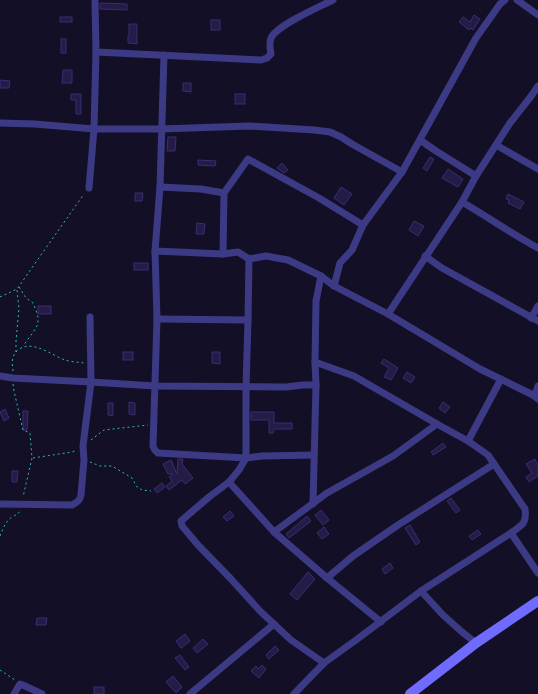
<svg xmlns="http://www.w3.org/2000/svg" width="538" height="694" font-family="'Exo 2',sans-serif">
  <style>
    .building { fill: #241b47; stroke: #3b2d73 }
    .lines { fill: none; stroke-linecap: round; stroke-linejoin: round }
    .path { stroke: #2fb8b0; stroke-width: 1; stroke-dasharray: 2 3; stroke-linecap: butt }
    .street { stroke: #3d3a85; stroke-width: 7 }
    .secondary { stroke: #6f6bff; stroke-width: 10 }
  </style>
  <rect width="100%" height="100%" fill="#130f26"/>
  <g class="building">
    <polygon points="100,3 127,4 127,10 100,9"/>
    <polygon points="474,15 480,19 473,30 471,28 469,30 459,22 463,17 470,22"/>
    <rect x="60" y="17" width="12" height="5"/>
    <rect x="211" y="20" width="9" height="10"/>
    <polygon points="129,24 137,24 137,44 128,43 128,36 129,36"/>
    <rect x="61" y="39" width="5" height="14"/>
    <polygon points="63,70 72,70 72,83 62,83"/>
    <polygon points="0,80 10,81 9,88 0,88"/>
    <polygon points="183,83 191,83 191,92 183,91"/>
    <polygon points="71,94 81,94 81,114 76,114 76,100 71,100"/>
    <rect x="235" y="94" width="10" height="10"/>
    <polygon points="168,137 176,137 175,151 167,151"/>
    <polygon points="430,157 434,159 427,171 423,168"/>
    <polygon points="198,160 216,161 215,166 198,165"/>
    <polygon points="282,163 288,170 284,173 277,168"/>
    <polygon points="448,169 463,179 458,187 442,178"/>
    <polygon points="341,187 352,194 344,205 334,198"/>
    <polygon points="135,193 143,193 142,201 135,201"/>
    <polygon points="508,194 524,202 520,209 508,203 509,200 506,199"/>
    <polygon points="414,221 424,226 418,236 409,230"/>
    <polygon points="197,223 205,224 204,234 196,234"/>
    <rect x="134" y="263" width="14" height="7"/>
    <rect x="38" y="306" width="13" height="8"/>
    <rect x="123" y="352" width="10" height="8"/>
    <polygon points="212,352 220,352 220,364 212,363"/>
    <polygon points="384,359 398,368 391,380 384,377 389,368 381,363"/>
    <polygon points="407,372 415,377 411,383 403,378"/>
    <polygon points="129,402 135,403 135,415 129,414"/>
    <polygon points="443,402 450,407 445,413 439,408"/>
    <polygon points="108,403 113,403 113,416 108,415"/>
    <polygon points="5,409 9,418 4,421 0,412"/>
    <polygon points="23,411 28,411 27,430 23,430"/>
    <polygon points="251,412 274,412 274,423 292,423 292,429 274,429 273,433 269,433 269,420 251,420"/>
    <polygon points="443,443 446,447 433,455 431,452"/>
    <polygon points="178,459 183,459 182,464 193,478 185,484 182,480 169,490 166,486 172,481 169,477 173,474 168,474 163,464 171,460 177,474"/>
    <polygon points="535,459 538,465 538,476 529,482 526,477 532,473 526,464"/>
    <polygon points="12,471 18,471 17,482 12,482"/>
    <polygon points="162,483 165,487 157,493 154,489"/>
    <polygon points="451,498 460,510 456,513 447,501"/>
    <polygon points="321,510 329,520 323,525 315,515"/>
    <polygon points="230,511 234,516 227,521 223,517"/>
    <polygon points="307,516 311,521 289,538 286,534"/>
    <polygon points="410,525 420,542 416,545 405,528"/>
    <polygon points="324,527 329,534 322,539 317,533"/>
    <polygon points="478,530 481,534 472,540 469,536"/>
    <polygon points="390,563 393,568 385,574 382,569"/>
    <polygon points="308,572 315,579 297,600 290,594"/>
    <polygon points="37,618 47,618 46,625 36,625"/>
    <polygon points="185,634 190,641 181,648 176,641"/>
    <polygon points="203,639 208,644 197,653 193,648"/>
    <polygon points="275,646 279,650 269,659 266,655"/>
    <polygon points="180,655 189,667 185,670 175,658"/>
    <polygon points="262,665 266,669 259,678 251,671 256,666 258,669"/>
    <polygon points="173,676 182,687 176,693 166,682"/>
    <rect x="94" y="687" width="10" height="7"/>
  </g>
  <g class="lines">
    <g class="path">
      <polyline points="19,287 26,298 33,303 36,310 38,317 38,324 34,331 23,346"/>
      <polyline points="0,297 17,289 84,194"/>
      <polyline points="16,352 16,341 19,308 17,290"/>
      <path d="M13,371C12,363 11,356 18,350C32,339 51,355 65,360C71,362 78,362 84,363"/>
      <polyline points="13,384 14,391 23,430 30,433 32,458 23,497"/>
      <polyline points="91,440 104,430 148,425"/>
      <polyline points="33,458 72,452 77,450"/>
      <polyline points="90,462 100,466 112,466 132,478 137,487 142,490 151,491"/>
      <path d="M0,536C3,529 5,522 12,517C16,515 18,514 20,511"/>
      <polyline points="0,670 15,680"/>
    </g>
    <g class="street">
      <polyline points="517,0 538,15"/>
      <path d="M96,52L261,60L267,58L271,54C270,49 269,43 271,38C277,25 319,7 333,0"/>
      <path d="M164,55L160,187L155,251L157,319L153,446C154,450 155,451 158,453L246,458L262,456L314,455"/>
      <polyline points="0,123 35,124 94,129 161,129 249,126 314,130 330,132 341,137 352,144 402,172"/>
      <polyline points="420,140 436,151 476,176"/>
      <polyline points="496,145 538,169"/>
      <polyline points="160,187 201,189 224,193"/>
      <polyline points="89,188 94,129 96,52 95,0"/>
      <path d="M462,202C488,217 512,234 538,248"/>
      <polyline points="155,251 223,254 238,252 249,259 266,256 288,260 321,276 334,286 388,314 480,369 533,395 538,399"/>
      <polyline points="223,254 224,193 248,159 319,198 363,225"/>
      <polyline points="425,256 442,268 538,321"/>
      <polyline points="249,259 248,320 246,387 246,458 239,470 229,482 209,497 181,521 182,526 198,545 231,579 260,611 291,640 324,663"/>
      <polyline points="334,286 340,263 352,250 363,225 402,172 476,38 500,4 505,0"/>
      <polyline points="388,314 462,202 476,176 510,123 532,95 538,86"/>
      <polyline points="531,318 538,306"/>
      <polyline points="157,319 248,320"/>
      <path d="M315,362L354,376L437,424L468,441L488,455L525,509C527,524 522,525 511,533L538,573"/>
      <polyline points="0,376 13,378 91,382 155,386 286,387 303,385 316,385"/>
      <polyline points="533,395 536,392 538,386"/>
      <polyline points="468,441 501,379"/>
      <polyline points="229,482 274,532 327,578 381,622"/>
      <path d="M0,504L72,505C78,502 80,500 81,495L84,460L83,446L91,382L90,317"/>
      <polyline points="313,504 316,385 315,362 316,301 321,276"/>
      <polyline points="274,532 327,493 393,456 437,424"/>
      <polyline points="327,578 353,556 398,525 494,464"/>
      <polyline points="421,591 443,615 462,632 476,643"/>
      <polyline points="14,694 20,684 25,686 42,694"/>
      <polyline points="190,694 274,624"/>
      <polyline points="294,694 324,663 356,640 421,591 511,533"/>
    </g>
    <polyline class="secondary" points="410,694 476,643 538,601"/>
  </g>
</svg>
